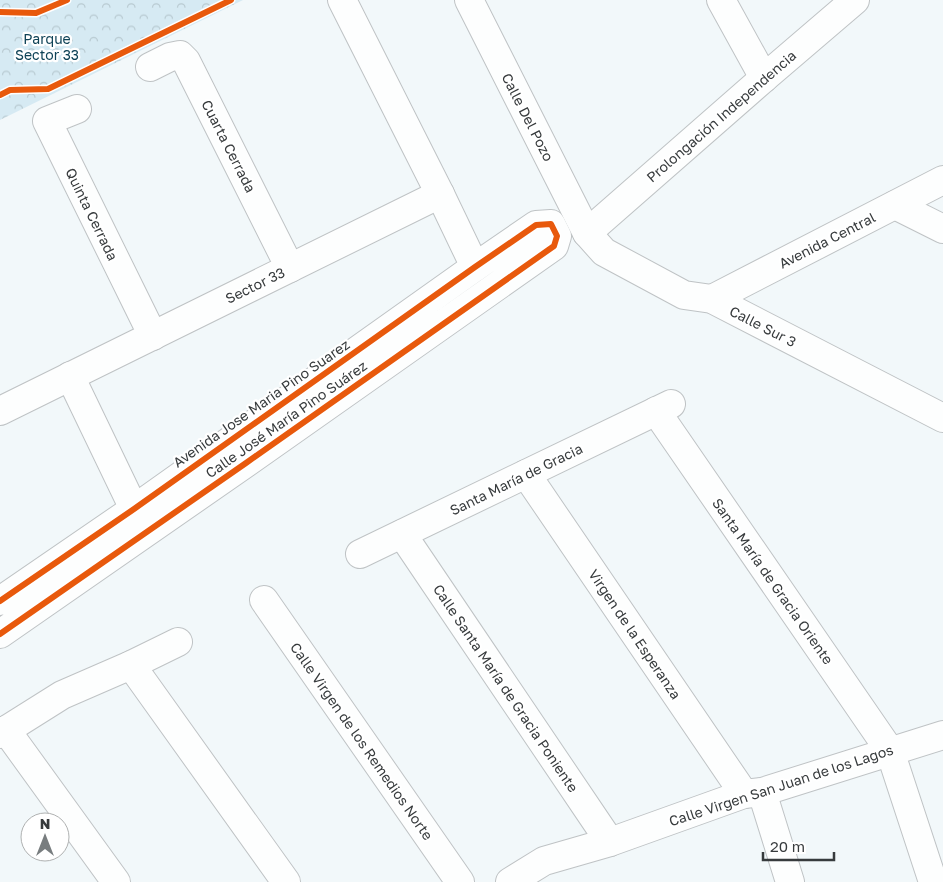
<svg xmlns="http://www.w3.org/2000/svg" width="943" height="882" font-family="'Golos Text',sans-serif">
  <style>
    .park { fill: url(#park-crowns) }
    .lines { fill: none; stroke-linecap: round; stroke-linejoin: round }
    .minor-casing { stroke: #bfc3c5; stroke-width: 30 }
    .tertiary-casing { stroke: #bfc3c5; stroke-width: 30 }
    .minor { stroke: #fdfefe; stroke-width: 28 }
    .tertiary { stroke: #fdfefe; stroke-width: 28 }
    .cycleway-casing { stroke: #fff; stroke-width: 9 }
    .cycleway { stroke: #e8590c; stroke-width: 6 }
    .labels { text-anchor: middle; dominant-baseline: central; stroke-width: 4.5; stroke-linejoin: round; paint-order: stroke }
    .park-label { font-size: 14px; fill: #0e4256; stroke: #fff }
    .street-label { font-size: 14px; fill: #373b3d; stroke: #fff }
  </style>
  <defs>
    <pattern id="park-crowns" width="20" height="18" patternUnits="userSpaceOnUse" patternTransform="scale(1.25)"><rect width="20" height="18" fill="#d6eaf3"/><path d="M2 6a3 3 0 1 1 6 0M12 15a3 3 0 1 1 6 0" fill="none" stroke="#b8cad1"/></pattern>
  </defs>
  <rect width="100%" height="100%" fill="#f2f8fa"/>
  <polygon class="park" points="0,0 243,0 0,120"/>
  <g class="lines">
    <g class="minor-casing">
      <g id="minor">
        <polyline points="342,0 440,194 475,267"/>
        <polyline points="469,0 587,233 604,252 684,295 712,299 943,418"/>
        <polyline points="721,0 764,78"/>
        <polyline points="150,67 170,57 180,55 186,61 290,268"/>
        <polyline points="77,109 47,121 153,336"/>
        <polyline points="895,205 943,229"/>
        <polyline points="587,233 764,78 855,0"/>
        <polyline points="712,299 943,180"/>
        <polyline points="70,376 134,509 149,527"/>
        <polyline points="0,411 440,194"/>
        <polyline points="656,411 890,751 933,882"/>
        <polyline points="526,474 744,794"/>
        <polyline points="402,534 610,842"/>
        <polyline points="360,554 671,404"/>
        <polyline points="264,600 460,882"/>
        <polyline points="131,665 286,882"/>
        <polyline points="6,730 116,882"/>
        <polyline points="0,734 62,695 131,665 178,642"/>
        <polyline points="762,792 790,882"/>
        <polyline points="510,882 544,861 610,842 744,794 762,792 943,735"/>
      </g>
    </g>
    <g class="tertiary-casing">
      <polyline id="tertiary" points="0,601 134,509 475,267 536,225 551,224 557,236 554,246 246,463 0,634"/>
    </g>
    <use href="#minor" class="minor"/>
    <use href="#tertiary" class="tertiary"/>
    <g class="cycleway-casing">
      <g id="cycleway">
        <polyline points="0,12 36,13 67,0"/>
        <polyline points="0,95 10,90 48,89 231,0"/>
        <polyline points="0,601 134,509 475,267 536,225 551,224 557,236 554,246 246,463 0,634"/>
      </g>
    </g>
    <use href="#cycleway" class="cycleway"/>
  </g>
  <g class="labels">
    <g class="park-label">
      <text x="47" y="38">Parque<tspan x="47" dy="16">Sector 33</tspan></text>
    </g>
    <g class="street-label">
      <text transform="translate(721 116) rotate(-41)">Prolongación Independencia</text>
      <text transform="translate(528 117) rotate(63)">Calle Del Pozo</text>
      <text transform="translate(229 146) rotate(63)">Cuarta Cerrada</text>
      <text transform="translate(92 214) rotate(64)">Quinta Cerrada</text>
      <text transform="translate(827 240) rotate(-27)">Avenida Central</text>
      <text transform="translate(255 285) rotate(-26)">Sector 33</text>
      <text transform="translate(763 326) rotate(27)">Calle Sur 3</text>
      <text transform="translate(261 403) rotate(-35)">Avenida Jose Maria Pino Suarez</text>
      <text transform="translate(286 419) rotate(-35)">Calle José María Pino Suárez</text>
      <text transform="translate(516 479) rotate(-26)">Santa María de Gracia</text>
      <text transform="translate(773 581) rotate(55)">Santa María de Gracia Oriente</text>
      <text transform="translate(635 634) rotate(56)">Virgen de la Esperanza</text>
      <text transform="translate(506 688) rotate(56)">Calle Santa María de Gracia Poniente</text>
      <text transform="translate(362 741) rotate(55)">Calle Virgen de los Remedios Norte</text>
      <text transform="translate(781 785) rotate(-18)">Calle Virgen San Juan de los Lagos</text>
    </g>
  </g>
  <g transform="translate(45 837)"><circle r="24" fill="#ffffff" stroke="#afb1b1"/>
  <path d="M0-4L9 19L0 12L-9 19Z" fill="#787d7f"/>
  <text y="-8" font-size="14" font-weight="bold" text-anchor="middle" fill="#373b3d">N</text>
  </g>
  <path d="M763 852v8h71v-8" fill="none" stroke="#373b3d" stroke-width="2.5"/>
  <text x="770" y="852" font-size="15" fill="#373b3d" stroke="#ffffff" stroke-width="4" paint-order="stroke">20 m</text>
</svg>
